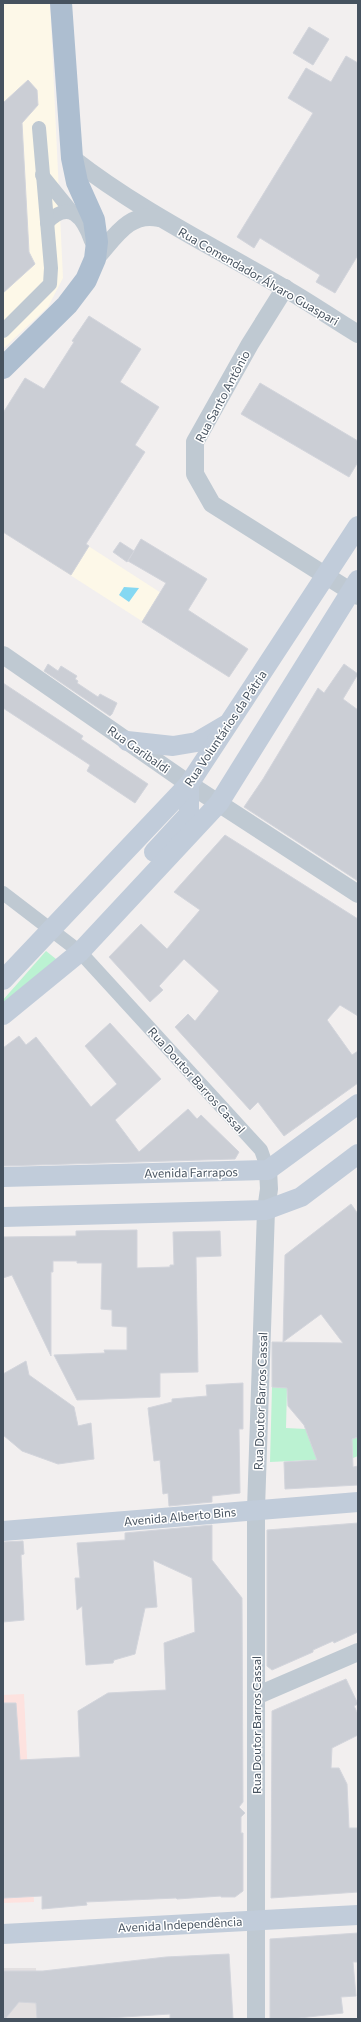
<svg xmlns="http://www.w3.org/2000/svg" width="361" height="2022" font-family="Commissioner,sans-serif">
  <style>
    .commercial { fill: #fdf8e8 }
    .education { fill: #e3e0e1 }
    .medical { fill: #fde2df }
    .green { fill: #bbf2d2 }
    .water { fill: #85d8f2 }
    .building { fill: #cbced5; stroke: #d3d5dc }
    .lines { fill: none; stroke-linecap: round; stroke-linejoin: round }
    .minor { stroke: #bfc9d2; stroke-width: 14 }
    .tertiary { stroke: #bfc9d2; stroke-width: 18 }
    .secondary { stroke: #c1ccda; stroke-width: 20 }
    .primary { stroke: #adbed0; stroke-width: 22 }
    .labels { text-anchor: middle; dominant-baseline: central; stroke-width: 3; stroke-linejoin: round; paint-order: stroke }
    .street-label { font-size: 12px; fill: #46525f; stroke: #fff }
  </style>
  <rect width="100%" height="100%" fill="#f2efef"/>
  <g class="commercial">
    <polygon points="3,3 50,3 63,278 48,307 3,349"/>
    <polygon points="3,491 248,649 229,677 3,532"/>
  </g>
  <polygon class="education" points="3,1968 36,1968 37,2019 3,2019"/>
  <polygon class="medical" points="24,1694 34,1902 3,1903 3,1695"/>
  <g class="green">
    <polygon points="46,951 61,963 3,1009 3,1000"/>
    <polygon points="272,1387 287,1388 286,1428 306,1429 314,1452 358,1437 358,1456 353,1458 270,1462"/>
  </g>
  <polygon class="water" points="124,587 139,588 129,602 119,595"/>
  <g class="building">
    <polygon points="309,27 329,39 313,65 293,53"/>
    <polygon points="346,56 358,63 358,255 335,293 316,282 320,275 260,238 254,248 237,237 313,113 288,98 306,68 331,82"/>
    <polygon points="28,80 37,90 38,105 22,123 29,252 35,264 3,293 3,103"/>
    <polygon points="89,316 141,349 120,382 159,407 135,445 145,452 86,544 89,546 71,575 3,532 3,413 25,378 44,389 74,342 72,341"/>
    <polygon points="260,383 358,441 358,462 349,477 241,414"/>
    <polygon points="141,539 207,579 188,610 248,649 229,677 142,622 166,583 128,561"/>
    <polygon points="120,542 134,551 127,562 113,552"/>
    <polygon points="48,664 58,671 61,666 77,676 75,679 78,681 77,683 98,697 100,694 117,703 112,714 110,716 44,671"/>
    <polygon points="344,664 358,674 343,699 358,710 358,881 244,807 263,779 318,688 324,693"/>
    <polygon points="3,683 83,736 81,739 148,784 135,803 87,771 90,765 3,708"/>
    <polygon points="225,835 358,919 358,1016 340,1005 327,1020 352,1055 358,1051 358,1083 284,1136 258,1102 250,1110 175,1027 188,1014 195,1021 219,991 184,959 159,986 163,990 150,1002 109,957 141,924 167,949 200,910 174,892"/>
    <polygon points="110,1023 161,1079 115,1120 139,1152 188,1109 197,1119 201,1115 239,1152 235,1159 3,1166 3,1048 19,1036 26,1045 36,1037 91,1107 117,1084 85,1046"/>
    <polygon points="351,1204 358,1214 358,1437 352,1439 353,1467 358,1466 358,1485 285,1489 284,1462 317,1460 304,1425 288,1406 287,1388 272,1387 272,1342 343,1343 321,1314 283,1342 285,1255"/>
    <polygon points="137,1230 137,1268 170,1267 170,1265 174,1265 173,1232 220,1231 221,1256 196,1257 198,1372 160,1373 160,1397 77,1400 54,1355 105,1353 104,1350 127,1350 127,1327 112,1326 112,1310 101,1309 102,1263 77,1263 77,1261 53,1261 53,1272 51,1272 51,1356 12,1275 3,1278 3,1237 76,1236 76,1231"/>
    <polygon points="26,1361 29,1375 74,1407 78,1426 91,1423 94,1459 58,1464 22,1451 3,1435 3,1374"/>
    <polygon points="243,1383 243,1429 239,1429 240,1493 212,1496 212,1502 169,1506 168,1493 163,1494 160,1460 154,1461 148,1408 172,1402 172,1399 207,1396 206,1385"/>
    <polygon points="358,1523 358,1632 334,1643 333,1641 313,1650 313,1652 272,1670 267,1666 267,1530"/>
    <polygon points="212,1525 212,1560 242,1598 243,1802 239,1807 245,1813 241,1817 241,1833 243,1833 243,1891 235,1897 221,1897 221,1896 177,1899 176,1898 86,1902 87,1905 42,1909 42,1896 4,1898 3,1703 16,1703 20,1760 80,1757 78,1711 108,1693 166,1690 164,1643 195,1632 192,1578 153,1560 157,1607 145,1608 135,1654 114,1660 113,1663 86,1665 82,1606 77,1610 75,1578 80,1578 77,1543 125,1540 125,1533"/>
    <polygon points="23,1541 24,1554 21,1555 24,1620 3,1622 3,1542"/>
    <polygon points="346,1679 358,1704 354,1706 358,1714 358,1735 332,1748 331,1768 339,1768 347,1784 349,1828 358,1828 358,1892 271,1898 272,1711"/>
    <polygon points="358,1933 358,1962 353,1962 356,1996 341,1997 343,2013 291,2019 270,2019 270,1939"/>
    <polygon points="229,1954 233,2019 170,2019 170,2014 93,2019 37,2019 36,2003 19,2002 5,2019 3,2019 3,1971 43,1971 166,1957"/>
  </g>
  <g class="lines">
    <g class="minor">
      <polyline points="42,175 72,212"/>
      <path d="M47,223C69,199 83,218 91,241"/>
      <polyline points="3,331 50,284 51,268 39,128"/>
      <polyline points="3,893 80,952 261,1150 268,1170"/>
    </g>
    <g class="tertiary">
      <path d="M72,158C137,209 212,246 284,288C309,302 333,319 358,334"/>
      <path d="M95,259C114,239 128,211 159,218"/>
      <polyline points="285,288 250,344 195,442 195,474 212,504 358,596"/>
      <polyline points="3,655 189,784 358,894"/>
      <polyline points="256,1696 358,1652"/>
      <polyline points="256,2019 256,1509 266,1210 269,1189 268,1170"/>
    </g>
    <g class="secondary">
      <polyline points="127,741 173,746 197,742 226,725"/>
      <polyline points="154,852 189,814 189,784"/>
      <polyline points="3,980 189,784 358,526"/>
      <polyline points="3,1015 80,952 219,803 358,580"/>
      <polyline points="3,1177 268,1170 358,1104"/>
      <polyline points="3,1217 266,1210 301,1197 358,1154"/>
      <polyline points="3,1531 358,1502"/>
      <polyline points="3,1934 358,1915"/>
    </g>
    <polyline class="primary" points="3,368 67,305 86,280 95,259 97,242 94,220 77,182 72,158 61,3"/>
  </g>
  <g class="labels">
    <g class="street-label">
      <text transform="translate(259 276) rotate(30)">Rua Comendador Álvaro Guaspari</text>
      <text transform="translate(222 396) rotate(-62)">Rua Santo Antônio</text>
      <text transform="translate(225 728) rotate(-56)">Rua Voluntários da Pátria</text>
      <text transform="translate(139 749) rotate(35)">Rua Garibaldi</text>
      <text transform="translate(197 1080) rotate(48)">Rua Doutor Barros Cassal</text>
      <text transform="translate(191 1172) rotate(-1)">Avenida Farrapos</text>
      <text transform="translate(260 1401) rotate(-88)">Rua Doutor Barros Cassal</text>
      <text transform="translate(180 1516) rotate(-5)">Avenida Alberto Bins</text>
      <text transform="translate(256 1725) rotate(-90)">Rua Doutor Barros Cassal</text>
      <text transform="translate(180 1924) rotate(-3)">Avenida Independência</text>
    </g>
  </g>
  <rect width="361" height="2022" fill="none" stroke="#46525f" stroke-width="8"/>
</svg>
